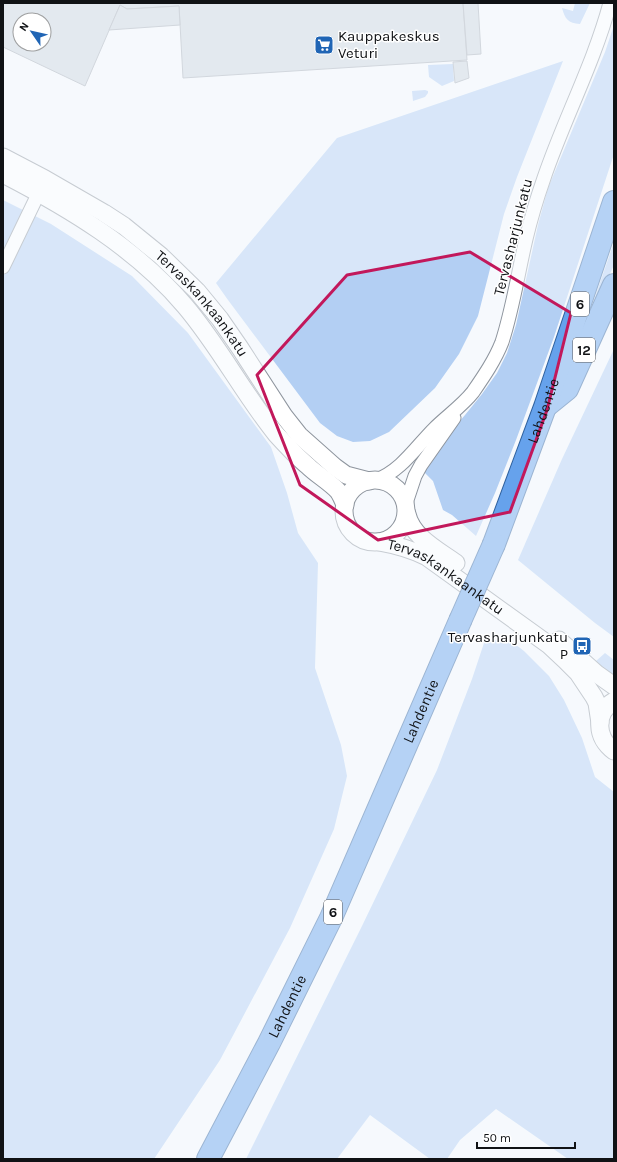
<svg xmlns="http://www.w3.org/2000/svg" width="617" height="1162" font-family="Karla,sans-serif">
  <style>
    .green { fill: #b3cff3 }
    .building { fill: #ccd4dd; stroke: #a6adb7; fill-rule: evenodd }
    .lines { fill: none; stroke-linecap: round; stroke-linejoin: round }
    .minor-casing { stroke: #8e959e; stroke-width: 15 }
    .tertiary-casing { stroke: #8e959e; stroke-width: 19 }
    .trunk-casing { stroke: #2f619e; stroke-width: 24 }
    .minor { stroke: #fff; stroke-width: 13 }
    .tertiary { stroke: #fff; stroke-width: 17 }
    .trunk { stroke: #66a2ec; stroke-width: 22 }
    .trunk-bridge-casing { stroke: #2f619e; stroke-width: 24; stroke-linecap: butt }
    .trunk-bridge { stroke: #66a2ec; stroke-width: 22 }
    .marked { fill: none; stroke: #c2185b; stroke-width: 3; stroke-linejoin: round }
    .labels { text-anchor: middle; dominant-baseline: central; stroke-width: 3; stroke-linejoin: round; paint-order: stroke }
    .shield { fill: #fff; stroke: #58595b; stroke-width: 1 }
    .shield-label { font-size: 14px; font-weight: bold; fill: #101215 }
    .poi-label { font-size: 15px; fill: #101215; stroke: #fff; text-anchor: start }
    .street-label { font-size: 15px; fill: #101215; stroke: #fff }
  </style>
  <rect width="100%" height="100%" fill="#f6f9fd"/>
  <g class="green">
    <path d="M575,3H590L580,24C568,23 565,19 562,8L573,11Z"/>
    <polygon points="614,25 614,154 554,337 516,440 495,493 476,536 452,515 443,510 433,481 423,471 442,441 465,415 482,394 497,373 507,353 516,325 538,225 548,188 605,52"/>
    <polygon points="563,61 517,177 504,214 478,316 459,354 435,388 389,432 370,441 353,442 337,436 320,423 228,300 216,283 337,138"/>
    <polygon points="453,64 454,81 442,86 429,77 428,65"/>
    <polygon points="425,90 428,91 428,93 425,97 413,101 412,91"/>
    <polygon points="3,200 51,224 132,276 188,333 271,447 287,493 298,533 318,563 315,668 341,745 347,776 334,829 290,928 220,1060 154,1159 3,1159"/>
    <polygon points="614,242 614,265 596,304 593,303"/>
    <polygon points="614,349 614,637 595,623 518,560 562,459"/>
    <polygon points="485,640 511,641 524,651 549,676 564,700 582,738 595,777 614,792 614,1159 568,1159 496,1109 460,1140 447,1159 430,1159 370,1115 337,1159 246,1159 362,926 437,770 472,679"/>
    <polygon points="605,653 614,660 614,681 603,671 596,661"/>
  </g>
  <g class="building">
    <path d="M3,3H463L467,60L183,78L179,6L127,9L120,5L85,86L3,47ZM20,20H44V44H20Z"/>
    <polygon points="463,3 478,3 481,54 467,55"/>
    <polygon points="120,5 127,9 179,6 180,25 109,30"/>
    <polygon points="467,61 469,78 455,83 453,62"/>
  </g>
  <g class="lines">
    <g class="minor-casing">
      <g id="minor">
        <polyline points="3,267 43,184"/>
        <path d="M376,480C401,471 416,447 434,429C447,416 462,406 473,392C484,376 495,360 502,342C513,308 518,273 526,239C531,218 537,198 544,178C564,119 594,63 610,3"/>
        <polyline points="406,503 415,476 421,465 454,418"/>
      </g>
    </g>
    <g class="tertiary-casing">
      <g id="tertiary">
        <path id="s1" d="M3,157L45,179L104,213L124,226L161,256L197,291L220,319L240,348L284,416L299,435L335,467L346,475L369,481"/>
        <path d="M3,174C69,208 136,248 185,306C219,346 243,393 276,434C286,445 296,456 308,466C316,474 331,483 338,491C341,495 343,500 345,505"/>
        <circle cx="375" cy="511" r="31"/>
        <path d="M407,514C412,537 438,550 456,563"/>
        <path id="s2" d="M379,542C396,545 411,549 427,557L549,645L565,660L578,673L594,697L597,703L600,723"/>
        <polyline points="559,640 597,674 614,686"/>
        <path d="M614,701C594,713 596,738 614,751"/>
      </g>
    </g>
    <g class="trunk-casing">
      <g id="trunk">
        <polyline points="546,406 567,389 614,285"/>
        <path id="s3" d="M494,544L545,407L614,202"/>
        <path id="s4" d="M208,1159L269,1043L331,918L460,621"/>
      </g>
    </g>
    <use href="#minor" class="minor"/>
    <use href="#tertiary" class="tertiary"/>
    <use href="#trunk" class="trunk"/>
    <g class="trunk-bridge-casing">
      <polyline id="trunk-bridge" points="460,621 494,544"/>
    </g>
    <use href="#trunk-bridge" class="trunk-bridge"/>
  </g>
  <path d="M0 0H617V1162H0ZM470,252L571,313L547,410L510,512L378,540L300,485L257,375L347,275Z" fill="#f6f9fd" fill-opacity=".55" fill-rule="evenodd"/>
  <path class="marked" d="M470,252L571,313L547,410L510,512L378,540L300,485L257,375L347,275Z"/>
  <defs>
    <g id="supermarket-square" transform="scale(1)"><rect x="-9" y="-9" width="18" height="18" rx="4" fill="#2065b5" stroke="#fff"/><path d="M-6-5.5h2.5l.6 2H6L4.5 2H-2.5L-4.4-4H-6ZM-1.5 3.2a1.3 1.3 0 1 0 .1 0ZM3 3.2a1.3 1.3 0 1 0 .1 0Z" fill="#fff"/></g>
    <g id="bus-square" transform="scale(1)"><rect x="-9" y="-9" width="18" height="18" rx="4" fill="#2065b5" stroke="#fff"/><path d="M-5-6H5V4H4V6H2V4H-2V6H-4V4H-5ZM-3.5-4V0h7V-4ZM-3.5 1.2v1.5H-2V1.2ZM2 1.2v1.5H3.5V1.2Z" fill="#fff"/></g>
  </defs>
  <g fill-rule="evenodd">
    <use href="#supermarket-square" x="324" y="45"/>
    <use href="#bus-square" x="582" y="646"/>
  </g>
  <g class="labels">
    <g class="shield">
      <rect x="571" y="292" width="18" height="24" rx="3"/>
      <rect x="573" y="338" width="22" height="24" rx="3"/>
      <rect x="324" y="900" width="18" height="24" rx="3"/>
    </g>
    <g class="shield-label">
      <text x="580" y="304">6</text>
      <text x="584" y="350">12</text>
      <text x="333" y="912">6</text>
    </g>
    <g class="poi-label">
      <text x="338" y="36">Kauppakeskus<tspan x="338" dy="17">Veturi</tspan></text>
      <text x="568" y="637" text-anchor="end">Tervasharjunkatu<tspan x="568" dy="17">P</tspan></text>
    </g>
    <g class="street-label">
      <text transform="translate(513 237) rotate(-76)">Tervasharjunkatu</text>
      <text stroke="none"><textPath href="#s1" startOffset="250">Tervaskankaankatu</textPath></text>
      <text stroke="none"><textPath href="#s3" startOffset="142">Lahdentie</textPath></text>
      <text stroke="none"><textPath href="#s2" startOffset="76">Tervaskankaankatu</textPath></text>
      <text stroke="none"><textPath href="#s4" startOffset="496">Lahdentie</textPath></text>
      <text stroke="none"><textPath href="#s4" startOffset="172">Lahdentie</textPath></text>
    </g>
  </g>
  <rect width="617" height="1162" fill="none" stroke="#101215" stroke-width="8"/>
  <g transform="translate(32 32) rotate(304)"><circle r="19" fill="#ffffff" stroke="#9fa0a1"/>
  <path d="M0-3L7 15L0 10L-7 15Z" fill="#2065b5"/>
  <text y="-6" font-size="11" font-weight="bold" text-anchor="middle" fill="#101215">N</text>
  </g>
  <path d="M477 1142v6h98v-6" fill="none" stroke="#101215" stroke-width="2"/>
  <text x="483" y="1142" font-size="12" fill="#101215" stroke="#ffffff" stroke-width="3" paint-order="stroke">50 m</text>
</svg>
